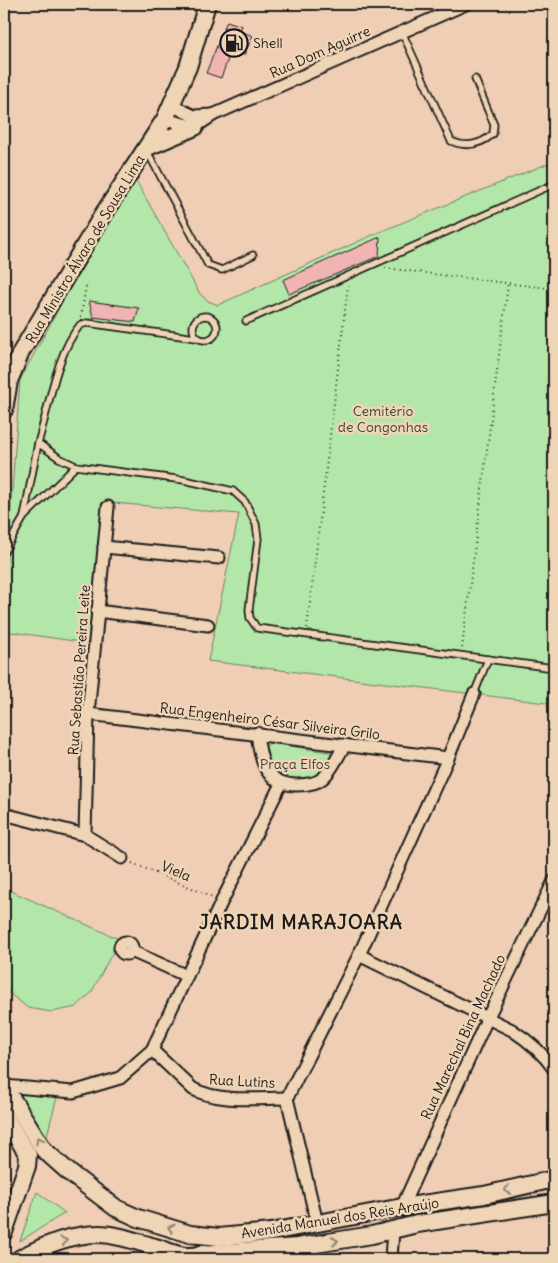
<svg xmlns="http://www.w3.org/2000/svg" width="558" height="1263" font-family="Delius,sans-serif">
  <style>
    .green { fill: #b3e7a9; stroke: #688262 }
    .building { fill: #f0b4b3; stroke: #1c1c1c }
    .lines { fill: none; stroke-linecap: round; stroke-linejoin: round }
    .lane-casing { stroke: #1c1c1c; stroke-width: 9 }
    .street-casing { stroke: #1c1c1c; stroke-width: 15 }
    .secondary-casing { stroke: #1c1c1c; stroke-width: 20 }
    .path { stroke: #1c1c1c; stroke-width: 2; stroke-dasharray: 1 4; stroke-linecap: butt }
    .lane { stroke: #efd4b6; stroke-width: 5.5 }
    .street { stroke: #efd4b6; stroke-width: 11 }
    .secondary { stroke: #efd4b6; stroke-width: 16 }
    .oneway { stroke: #908171 }
    .labels { text-anchor: middle; dominant-baseline: central; stroke-width: 5; stroke-linejoin: round; paint-order: stroke }
    .poi-label { font-size: 14px; fill: #1c1c1c; stroke: #efd4b6; text-anchor: start }
    .street-label { font-size: 14px; fill: #1c1c1c; stroke: #efd4b6 }
    .park-label { font-size: 14px; fill: #3a4538; stroke: #efd4b6 }
    .district-label { font-size: 19px; font-weight: bold; letter-spacing: 1px; fill: #1c1c1c; stroke: #efd4b6 }
  </style>
  <rect width="100%" height="100%" fill="#efceb5"/>
  <filter id="ink" filterUnits="userSpaceOnUse"><feTurbulence type="fractalNoise" baseFrequency=".02" numOctaves="2"/><feDisplacementMap in="SourceGraphic" scale="10" xChannelSelector="R" yChannelSelector="G"/><feConvolveMatrix kernelMatrix="1 2 1 2 8 2 1 2 1" color-interpolation-filters="sRGB"/></filter>
  <g filter="url(#ink)">
    <g class="green">
      <polygon points="554,161 554,704 208,661 239,514 102,502 88,643 4,631 4,601 20,380 65,297 135,179 200,294 208,301 218,305 377,233"/>
      <polygon points="270,743 335,753 317,778 287,781 268,768 264,748"/>
      <polygon points="4,888 121,940 116,946 91,993 76,1007 52,1012 28,1008 4,989"/>
      <polygon points="17,1090 58,1093 46,1139"/>
      <polygon points="37,1192 65,1213 20,1241"/>
    </g>
    <g class="building">
      <polygon points="227,21 242,26 240,31 253,36 244,55 231,51 221,78 206,73"/>
      <polygon points="380,237 379,256 289,294 283,280"/>
      <polygon points="89,301 139,308 135,322 93,317"/>
    </g>
    <g class="lines">
      <g class="lane-casing">
        <g id="lane">
          <path d="M402,32L451,141C467,148 480,145 493,134L494,125L475,79"/>
          <polyline points="147,151 208,265 222,270 253,255"/>
          <circle cx="205" cy="328" r="12"/>
          <polyline points="246,321 554,184"/>
          <path d="M196,338L87,323L80,325C56,354 49,407 38,443L59,458L76,466L184,480L233,491L245,502L256,524L258,539L249,610L250,618L257,628L554,668"/>
          <polyline points="24,517 38,443"/>
          <polyline points="4,552 24,517 76,466"/>
          <polyline points="474,694 488,659"/>
        </g>
      </g>
      <g class="street-casing">
        <g id="street">
          <polyline points="171,105 194,116 212,115"/>
          <polyline points="165,119 195,127 213,115 466,4"/>
          <polyline points="104,547 219,558"/>
          <polyline points="97,611 208,625"/>
          <polyline points="88,714 448,758"/>
          <path d="M257,733C260,760 265,785 297,785C306,785 316,784 323,778C333,769 338,755 345,745"/>
          <polyline points="4,814 85,835 122,858"/>
          <polyline points="85,835 88,714 108,507"/>
          <circle cx="126" cy="948" r="6"/>
          <polyline points="131,951 187,976"/>
          <path d="M359,955L512,1030C529,1041 542,1052 554,1069"/>
          <path d="M152,1050L193,1089C220,1103 258,1098 287,1098"/>
          <polyline points="4,1086 73,1092 120,1078 152,1050 222,901 281,784"/>
          <polyline points="402,1207 488,1017 554,881"/>
          <polyline points="317,1223 287,1098 359,955 448,758 474,694"/>
          <polyline points="391,1259 393,1230"/>
        </g>
      </g>
      <g class="secondary-casing">
        <g id="secondary">
          <polyline points="148,147 195,127"/>
          <polyline points="4,410 9,381 21,352 102,216 165,119 188,67 207,4"/>
          <polyline points="4,1086 44,1150 71,1174 116,1208 138,1218 190,1234 219,1237 271,1232 402,1207 484,1195 554,1179"/>
          <polyline points="4,1116 28,1155 27,1166 4,1232"/>
          <path d="M19,1259C42,1246 72,1234 99,1234C117,1234 137,1242 155,1247C172,1252 184,1260 202,1254L297,1247L372,1235L417,1224L554,1203"/>
        </g>
      </g>
      <g class="path">
        <polyline points="385,268 554,289"/>
        <polyline points="81,317 86,286"/>
        <polyline points="307,628 348,285"/>
        <polyline points="462,648 508,284"/>
        <polyline points="132,863 213,897"/>
        <polyline points="116,946 120,947"/>
      </g>
      <use href="#lane" class="lane"/>
      <use href="#street" class="street"/>
      <use href="#secondary" class="secondary"/>
    </g>
    <defs><path id="oneway-chevron" d="M-2-3.5L2.5 0L-2 3.5" fill="none" stroke-width="1.6" stroke-linecap="round" stroke-linejoin="round" transform="scale(1.25)"/></defs>
    <g class="oneway">
      <use href="#oneway-chevron" transform="translate(39 1140) rotate(-119)"/>
      <use href="#oneway-chevron" transform="translate(507 1190) rotate(168)"/>
      <use href="#oneway-chevron" transform="translate(171 1228) rotate(-162)"/>
      <use href="#oneway-chevron" transform="translate(64 1241) rotate(-16)"/>
      <use href="#oneway-chevron" transform="translate(335 1241) rotate(-9)"/>
    </g>
  </g>
  <defs>
    <g id="fuel-ring" transform="scale(1.4375)"><circle r="9.5" fill="#efd4b6" stroke="#1c1c1c" stroke-width="1.5"/><path d="M-5.5-6h7V0h2V4h1.3V-2.5L3-4.5l.8-.8L6-3V5H2.5V1h-1V6h-7ZM-4.2-4.7v3.2H.2V-4.7Z" fill="#1c1c1c"/></g>
  </defs>
  <g fill-rule="evenodd">
    <use href="#fuel-ring" x="234" y="43"/>
  </g>
  <g class="labels">
    <g class="poi-label">
      <text x="253" y="43">Shell</text>
    </g>
    <g class="street-label">
      <text transform="translate(320 52) rotate(-24)">Rua Dom Aguirre</text>
      <text transform="translate(85 249) rotate(-59)">Rua Ministro Álvaro de Sousa Lima</text>
      <text transform="translate(79 670) rotate(-86)">Rua Sebastião Pereira Leite</text>
      <text transform="translate(270 721) rotate(7)">Rua Engenheiro César Silveira Grilo</text>
      <text transform="translate(176 871) rotate(23)">Viela</text>
      <text transform="translate(463 1037) rotate(-65)">Rua Marechal Bina Machado</text>
      <text transform="translate(242 1081) rotate(3)">Rua Lutins</text>
      <text transform="translate(340 1218) rotate(-9)">Avenida Manuel dos Reis Araújo</text>
    </g>
    <g class="park-label">
      <text x="383" y="411">Cemitério<tspan x="383" dy="16">de Congonhas</tspan></text>
      <text x="295" y="764">Praça Elfos</text>
    </g>
    <g class="district-label">
      <text x="301" y="922">JARDIM MARAJOARA</text>
    </g>
  </g>
  <rect width="558" height="1263" fill="none" stroke="#efd4b6" stroke-width="20"/>
  <rect x="10" y="10" width="538" height="1243" fill="none" stroke="#1c1c1c" stroke-width="2" filter="url(#ink)"/>
</svg>
